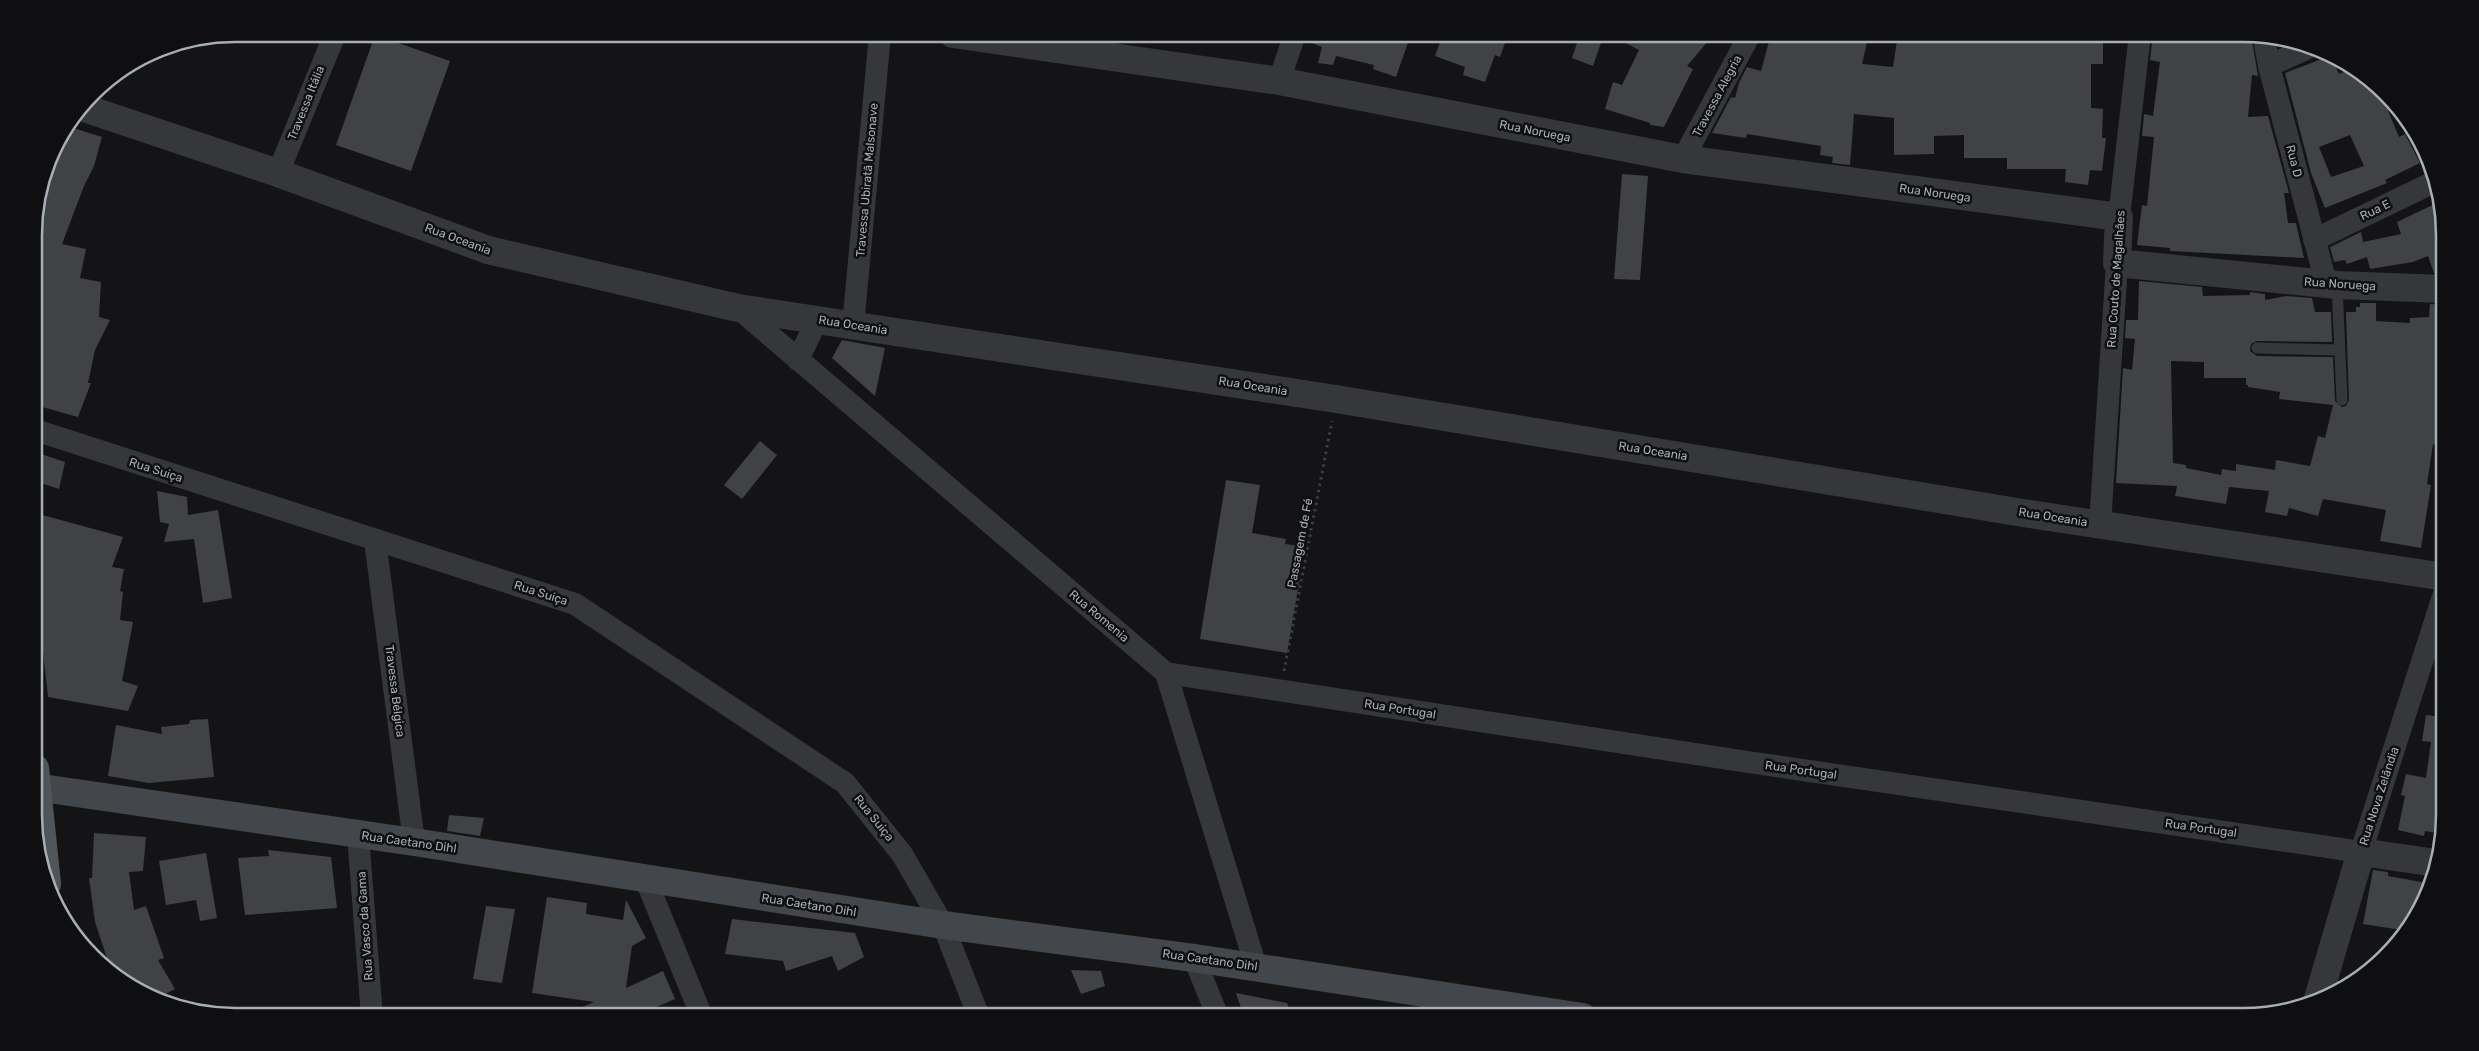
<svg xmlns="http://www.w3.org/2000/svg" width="2479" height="1051" font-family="Rubik,sans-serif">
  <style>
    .building { fill: #404246; fill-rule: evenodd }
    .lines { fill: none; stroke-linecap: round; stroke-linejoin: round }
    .path { stroke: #3b3e42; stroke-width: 3; stroke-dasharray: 2.5 4; stroke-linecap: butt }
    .service { stroke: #35373b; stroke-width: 11 }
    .minor { stroke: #35373b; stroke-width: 22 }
    .tertiary { stroke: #35373b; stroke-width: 28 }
    .secondary { stroke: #43464b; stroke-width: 28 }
    .primary { stroke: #51555a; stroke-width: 28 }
    .labels { text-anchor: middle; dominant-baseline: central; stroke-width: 5; stroke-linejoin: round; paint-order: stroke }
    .street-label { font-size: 12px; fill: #a6aeb6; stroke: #0f0f11 }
    .rim { fill: none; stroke: #a6aeb6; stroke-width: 2.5 }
  </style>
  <rect width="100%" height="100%" fill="#141416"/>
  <g class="building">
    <polygon points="1308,34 1411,34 1396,77 1373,69 1374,65 1336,56 1333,65 1318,63 1322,47 1307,41"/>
    <polygon points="1443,34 1498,34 1507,37 1500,57 1495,55 1485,82 1463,75 1465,67 1435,56"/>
    <polygon points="1580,34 1604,34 1593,66 1572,58"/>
    <polygon points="1609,34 1714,34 1687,66 1693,69 1664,127 1650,125 1650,123 1605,109 1613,82 1622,85 1639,50"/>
    <polygon points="1771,34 1789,34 1805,38 1806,34 1869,34 1862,64 1893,67 1898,34 2103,34 2103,64 2091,64 2091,108 2103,109 2102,138 2106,138 2102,171 2090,170 2088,185 2065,182 2066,169 2007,169 2007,158 1964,158 1964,135 1934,136 1934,154 1894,155 1894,118 1854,114 1850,165 1832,163 1833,157 1820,155 1821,146 1747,134 1746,138 1712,133 1731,97 1735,98 1739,83 1747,67 1761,71"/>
    <polygon points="2153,34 2251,35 2258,76 2252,75 2248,117 2268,116 2289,193 2284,193 2288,223 2296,223 2304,258 2170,251 2170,248 2137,245 2142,205 2147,206 2154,137 2142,136 2144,114 2153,116 2160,62 2150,60"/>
    <polygon points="375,35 450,61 411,171 336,145"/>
    <path d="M2330,56L2339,74L2353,68L2366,76L2388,97L2383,99L2399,137L2405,134L2420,163L2385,180L2387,183L2325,208L2311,173L2285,73ZM2350,135L2364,166L2331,177L2319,147Z"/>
    <polygon points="70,127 102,137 94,166 84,186 62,244 86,249 80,278 101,282 99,317 110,320 95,350 88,383 91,383 78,417 35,405 34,222 55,146"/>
    <polygon points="1622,174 1648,176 1640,280 1614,279"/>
    <polygon points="2441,201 2444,210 2444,273 2434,273 2428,256 2413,262 2370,269 2367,257 2347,264 2345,260 2334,262 2330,247 2361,232 2363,242 2401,234 2397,222"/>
    <path d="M2139,281L2202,287L2203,296L2250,295V292L2265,294V300L2286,296L2312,298L2315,312H2331L2332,342L2257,341L2251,344L2250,351L2257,356L2333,357L2335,401L2342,407L2346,406L2349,400L2346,312H2356V307H2360V303H2376V321L2410,323V318L2429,317L2430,304L2444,305V446L2433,444L2427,484L2431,485L2421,548L2380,541L2386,510L2323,499L2318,516L2289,508L2287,516L2265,512L2269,491L2229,487L2226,504L2175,496L2177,486L2116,483L2123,368L2132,370L2135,339L2125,338L2126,320H2138ZM2171,361L2204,362V378H2246V385H2248V387L2280,392L2279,399L2333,405L2325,438L2318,436L2310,466L2276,460L2275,470L2236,464V471L2222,469L2221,475L2186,468V465L2173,463Z"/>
    <polygon points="842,340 885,348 875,396 832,358"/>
    <polygon points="760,441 777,455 742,499 724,485"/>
    <polygon points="35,452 65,462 59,489 35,481"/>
    <polygon points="1226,480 1260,485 1252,533 1286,539 1285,544 1305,547 1287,653 1200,639"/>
    <polygon points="157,491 187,497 188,515 218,510 232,598 203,603 194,539 164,542 169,524 160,522"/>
    <polygon points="35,513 123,537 112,567 124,569 120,591 123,592 120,620 133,622 122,681 138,686 128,711 48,697 35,579"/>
    <polygon points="2436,712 2445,712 2445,816 2442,834 2425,831 2424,836 2398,830 2405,796 2401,795 2406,774 2426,778 2431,742 2422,741 2426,715 2435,716"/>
    <polygon points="208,719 214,777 149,783 108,776 116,725 162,734 161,727 189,724 190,720"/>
    <polygon points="449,815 484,818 480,836 447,831"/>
    <polygon points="94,833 146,837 143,871 129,872 134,910 146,906 164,958 158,960 175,989 154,1000 113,976 95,922 89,878 92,878"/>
    <polygon points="268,850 331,857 337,908 245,915 238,858 269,856"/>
    <polygon points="206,853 217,918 200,921 196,900 166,905 159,861"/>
    <polygon points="2373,870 2388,872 2388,876 2432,884 2430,892 2420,909 2415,908 2413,923 2408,931 2363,924"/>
    <polygon points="547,897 587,903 586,914 623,920 626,900 646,938 632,946 626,988 663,971 675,999 633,1017 560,1017 594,1002 532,993"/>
    <polygon points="486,906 515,909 502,983 473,979"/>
    <polygon points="732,919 855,933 864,957 838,971 832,956 786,971 783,961 725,954"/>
    <polygon points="1071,970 1101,971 1105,986 1081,994"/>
    <polygon points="1236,993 1287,1003 1292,1017 1244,1017"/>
  </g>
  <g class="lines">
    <polyline class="path" points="1284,671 1332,421"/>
    <g class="service">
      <polyline points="2337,285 2342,400"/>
      <polyline points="2257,348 2339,350"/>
    </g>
    <g class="minor">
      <polyline points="2264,38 2269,66 2326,283"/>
      <polyline points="2269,66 2310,47"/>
      <polyline points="1279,81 1295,34"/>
      <polyline points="1683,159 1750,34"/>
      <polyline points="278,173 335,34"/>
      <polyline points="2119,217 2140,34"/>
      <polyline points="2314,240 2436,181"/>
      <polyline points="738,308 1166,673 1256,967"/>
      <polyline points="853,326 880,34"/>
      <polyline points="798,360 817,320"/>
      <polyline points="35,430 575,604 845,783 902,854 943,925 979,1017"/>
      <polyline points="2100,524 2117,263"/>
      <polyline points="375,540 414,842"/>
      <polyline points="1166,673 1748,762 2361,852 2445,590"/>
      <polyline points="358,835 372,1017"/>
      <polyline points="646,880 702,1017"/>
      <polyline points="1194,958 1218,1017"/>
    </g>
    <g class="tertiary">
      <polyline points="953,34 1279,81 1683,159 2119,217 2117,263 2337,285 2444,289"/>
      <polyline points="84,108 278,173 488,250 738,308 1336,399 2023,513 2445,577"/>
      <polyline points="2317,1002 2361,852 2436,863"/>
    </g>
    <polyline class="secondary" points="35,787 414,842 943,925 1194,958 1583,1017"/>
    <polyline class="primary" points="35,768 47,884"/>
  </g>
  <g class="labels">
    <g class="street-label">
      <text transform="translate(1717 96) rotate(-62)">Travessa Alegria</text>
      <text transform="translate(306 103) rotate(-68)">Travessa Itália</text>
      <text transform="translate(1535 131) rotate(11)">Rua Noruega</text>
      <text transform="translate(2294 161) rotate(75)">Rua D</text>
      <text transform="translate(867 180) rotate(-85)">Travessa Ubiratã Malsonave</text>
      <text transform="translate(1935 193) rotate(8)">Rua Noruega</text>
      <text transform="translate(2375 210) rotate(-26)">Rua E</text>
      <text transform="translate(458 239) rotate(20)">Rua Oceania</text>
      <text transform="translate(2116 279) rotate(-86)">Rua Couto de Magalhães</text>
      <text transform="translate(2340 284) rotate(4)">Rua Noruega</text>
      <text transform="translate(853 325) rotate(9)">Rua Oceania</text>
      <text transform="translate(1253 386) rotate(9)">Rua Oceania</text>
      <text transform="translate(1653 451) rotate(9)">Rua Oceania</text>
      <text transform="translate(156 470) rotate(18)">Rua Suiça</text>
      <text transform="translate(2053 517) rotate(9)">Rua Oceania</text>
      <text transform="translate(1300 543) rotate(-79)">Passagem de Fé</text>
      <text transform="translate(541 593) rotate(18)">Rua Suiça</text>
      <text transform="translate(1099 616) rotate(40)">Rua Romenia</text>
      <text transform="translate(395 691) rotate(83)">Travessa Bélgica</text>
      <text transform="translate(1400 709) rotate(9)">Rua Portugal</text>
      <text transform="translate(1801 770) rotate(8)">Rua Portugal</text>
      <text transform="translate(2379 796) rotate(-72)">Rua Nova Zelândia</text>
      <text transform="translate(874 818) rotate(51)">Rua Suiça</text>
      <text transform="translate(2201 828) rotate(8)">Rua Portugal</text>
      <text transform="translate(409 842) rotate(8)">Rua Caetano Dihl</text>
      <text transform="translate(809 905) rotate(9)">Rua Caetano Dihl</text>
      <text transform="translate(365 926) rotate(-94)">Rua Vasco da Gama</text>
      <text transform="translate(1210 960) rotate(8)">Rua Caetano Dihl</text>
    </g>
  </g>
  <path d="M0 0H2479V1051H0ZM235 42H2243A193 193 0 0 1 2436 235V815A193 193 0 0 1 2243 1008H235A193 193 0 0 1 42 815V235A193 193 0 0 1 235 42Z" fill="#0f0f11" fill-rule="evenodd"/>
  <path class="rim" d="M235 42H2243A193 193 0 0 1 2436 235V815A193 193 0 0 1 2243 1008H235A193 193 0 0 1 42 815V235A193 193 0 0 1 235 42Z"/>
</svg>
